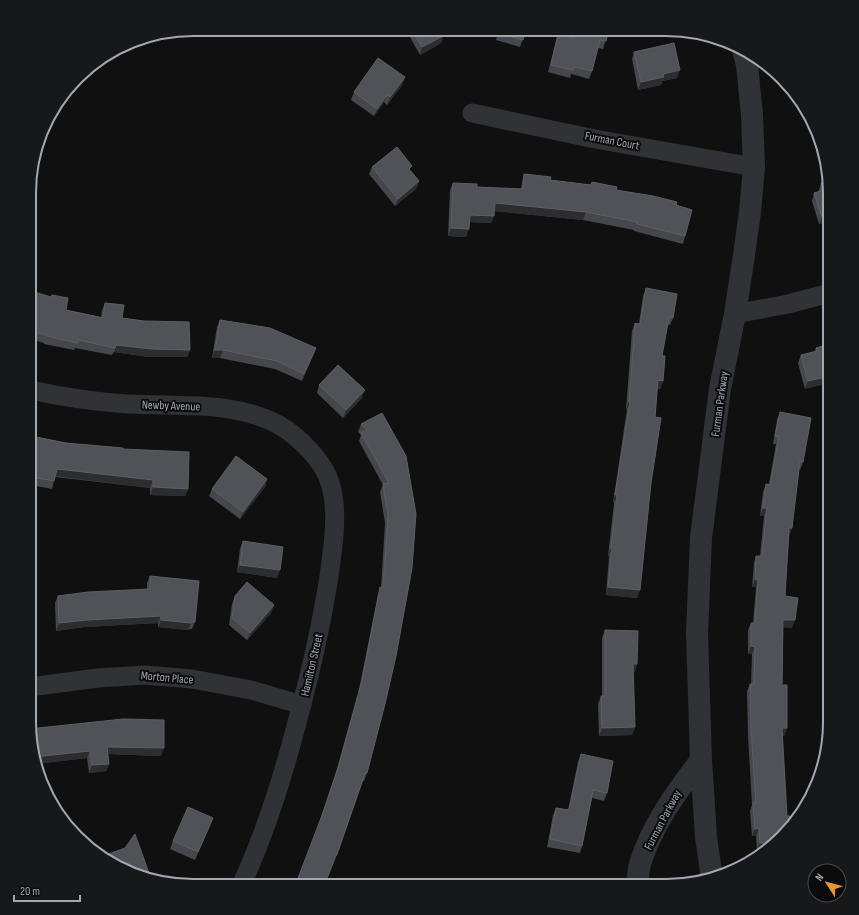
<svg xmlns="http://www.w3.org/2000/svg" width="859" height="915" font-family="'Sofia Sans Condensed',sans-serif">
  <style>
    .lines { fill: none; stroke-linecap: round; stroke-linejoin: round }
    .minor { stroke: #313236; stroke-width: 19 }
    .tertiary { stroke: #313236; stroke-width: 22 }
    .wall { fill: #46474c }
    .shaded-wall { fill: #2c2d30 }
    .building { fill: #505257; stroke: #5c5f65 }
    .labels { text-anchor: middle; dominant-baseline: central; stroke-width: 4; stroke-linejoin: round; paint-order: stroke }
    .street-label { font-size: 12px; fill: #a1a8b1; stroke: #0b0b0c }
    .rim { fill: none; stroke: #a1a8b1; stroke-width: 2 }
  </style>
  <rect width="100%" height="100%" fill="#101011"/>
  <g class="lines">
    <g class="minor">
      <polyline points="472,113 595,139 754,167"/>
      <polyline points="735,314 788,304 830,293"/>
      <path d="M31,390C62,397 96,402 128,404C177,407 233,400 279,425C298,436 324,461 330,483C339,510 333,548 329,576C321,628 309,679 295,730C281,783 264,836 241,886"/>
      <polyline points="30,687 98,678 145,675 192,679 251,690 302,705"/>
    </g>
    <g class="tertiary">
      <polyline points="712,879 706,837 701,760 697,633 701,538 720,389 735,314 744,255 750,212 754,167 752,115 747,65 743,49"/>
      <path d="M637,886C638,879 638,871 640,864C652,825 677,791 701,760"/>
    </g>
  </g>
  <g class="wall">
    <polygon points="406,30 456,30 443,37 441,43 420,55"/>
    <polygon points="475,30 526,30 520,47 496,40 497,36"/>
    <polygon points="578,30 609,30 603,49 598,48 592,71 589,79 571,74 570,78 548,72 556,41 558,34 576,38"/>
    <polygon points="634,52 677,78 662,81 661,85 638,90 632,59"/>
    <polygon points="405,77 402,85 387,105 384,102 374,116 351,100 354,92"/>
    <polygon points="814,126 821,141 829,179 822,155 818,156 812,132"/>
    <polygon points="372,167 411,171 419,181 416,189 395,206 369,174"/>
    <polygon points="524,174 550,180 591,185 592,182 616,190 676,205 685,236 683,244 634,231 634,230 583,220 494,211 494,216 491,223 469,222 466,237 448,236 450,190 453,183 477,187 521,189 522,182"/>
    <polygon points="821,183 830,183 830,240 828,240 822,223 819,224 812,201 814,193 819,192 819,190"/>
    <polygon points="646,288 673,318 670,325 667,325 662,356 663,381 660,389 657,388 651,483 637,598 606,595 609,556 608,556 614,503 613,503 627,409 626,409 632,331 635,323 639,324 643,296"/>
    <polygon points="31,291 66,310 101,317 102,310 105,303 122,318 190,350 187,357 149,357 114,352 112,355 75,348 74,350 44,344 44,343 31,339"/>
    <polygon points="220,320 316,348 302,381 275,369 220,358 212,358 217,327"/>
    <polygon points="830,344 805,389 798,363 801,355 814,352 816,348"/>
    <polygon points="319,385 362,398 343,418 317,393"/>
    <polygon points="780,412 803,462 800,470 799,469 792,528 789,536 785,596 792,628 783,627 782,685 787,728 784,736 782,736 787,816 790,823 761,853 761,850 757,850 756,836 752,836 750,811 752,805 748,736 747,691 750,684 751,684 752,654 748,654 748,630 751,623 753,623 756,587 752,587 754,563 756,556 760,556 764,516 760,516 763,492 766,484 769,484 776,444 773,444 777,420"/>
    <polygon points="361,424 406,456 367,773 364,781 363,781 337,856 320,822 336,772 359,689 378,595 381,587 385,523 380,492 383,485 359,441 361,435 358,432"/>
    <polygon points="31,436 66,443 123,449 188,489 185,496 150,495 150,488 55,477 52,489 31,485"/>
    <polygon points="267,479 265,487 240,519 209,496 212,489"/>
    <polygon points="243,541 277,578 237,572 240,549"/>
    <polygon points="150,576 195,622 192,629 189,629 188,630 158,627 158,623 84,627 56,631 55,603 58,596 147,589 147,583"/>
    <polygon points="235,596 271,613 247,640 229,625 232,604"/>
    <polygon points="605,630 635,672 633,672 635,727 632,735 599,736 598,704 601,696 602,696 602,638"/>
    <polygon points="29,732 161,756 108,754 109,764 106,771 89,773 87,758 36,764"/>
    <polygon points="581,754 607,793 604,801 592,798 582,846 580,853 547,847 553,815 556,808 568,810 578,762"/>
    <polygon points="210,825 195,860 170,849 173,841"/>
    <polygon points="106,855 150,876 111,864 105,858"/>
  </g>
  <g class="shaded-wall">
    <polygon points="446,30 456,30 443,37 441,43 420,55 422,47 442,32"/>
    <polygon points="680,70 677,78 662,81 661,85 638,90 641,82 663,74"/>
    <polygon points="405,77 402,85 387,105 390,97"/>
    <polygon points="387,95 384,102 374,116 377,109"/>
    <polygon points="823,148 823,151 822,155 818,156 821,149"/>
    <polygon points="419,181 416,189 395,206 398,199"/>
    <polygon points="495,203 586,212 583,220 492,211"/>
    <polygon points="470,215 494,216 491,223 467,222"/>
    <polygon points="825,215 822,223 819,224 822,217"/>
    <polygon points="451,228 469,229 466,237 448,236"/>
    <polygon points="116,345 190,350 187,357 149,357 114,352"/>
    <polygon points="316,348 313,356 302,381 304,374"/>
    <polygon points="215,350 223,350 220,358 212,358"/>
    <polygon points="830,376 830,383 805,389 808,381"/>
    <polygon points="658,380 663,381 660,389 655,388"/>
    <polygon points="365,390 362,398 343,418 346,410"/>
    <polygon points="629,402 630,402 627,409 626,409"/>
    <polygon points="57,469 153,480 150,488 54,476"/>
    <polygon points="267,479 265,487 240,519 243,512"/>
    <polygon points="153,487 188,489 185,496 150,495"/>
    <polygon points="615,495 617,495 614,503 613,503"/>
    <polygon points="763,508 767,508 764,516 760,516"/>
    <polygon points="789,528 792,528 789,536 786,536"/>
    <polygon points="611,548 612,548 609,556 608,556"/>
    <polygon points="240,565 280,570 277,578 237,572"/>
    <polygon points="755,579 758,580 756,587 752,587"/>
    <polygon points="608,587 640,590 637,598 606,595"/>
    <polygon points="274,605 271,613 247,640 250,633"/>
    <polygon points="161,616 158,623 84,627 56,631 59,623 87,620"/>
    <polygon points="161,620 191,623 188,630 158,627"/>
    <polygon points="783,620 795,620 792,628 780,627"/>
    <polygon points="751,646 755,647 752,654 748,654"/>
    <polygon points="633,664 637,664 635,672 630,672"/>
    <polygon points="635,727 632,735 599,736 602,728"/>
    <polygon points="782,728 787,728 784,736 779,736"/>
    <polygon points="107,747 164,748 161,756 105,754"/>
    <polygon points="90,751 87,758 36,764 34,757"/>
    <polygon points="109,764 106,771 89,773 92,765"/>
    <polygon points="759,828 756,836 752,836 755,829"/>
    <polygon points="760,843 764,843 761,850 757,850"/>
  </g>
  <g class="building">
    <polygon points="412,30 446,30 442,32 443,36 422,47"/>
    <polygon points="499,30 526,30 523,40 498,33"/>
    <polygon points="579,30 609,30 606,41 600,40 592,71 574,67 573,70 551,65 558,34 576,38"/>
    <polygon points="674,43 680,70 663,74 664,77 641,82 634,52"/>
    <polygon points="378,58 405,77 390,97 387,95 377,109 354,92"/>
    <polygon points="815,128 821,141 823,148 821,149"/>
    <polygon points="397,147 412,166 409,169 419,181 398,199 372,167"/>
    <polygon points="524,174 551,177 550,180 591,185 592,182 617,187 616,190 653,196 677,202 676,205 692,210 685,236 637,224 637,222 586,212 495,203 494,216 470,215 469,229 451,228 453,183 477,184 477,187 523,189"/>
    <polygon points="829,181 830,183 830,230 825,215 822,217 814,193 824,190 821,183"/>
    <polygon points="646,288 677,294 673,318 669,317 662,356 665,356 663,381 658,380 655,417 661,418 651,483 640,590 608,587 612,548 611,548 617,495 615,495 630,402 629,402 635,323 640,324"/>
    <polygon points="31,291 51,297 52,295 68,298 66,310 103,318 105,303 124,305 122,318 144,321 189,322 190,350 152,349 116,345 115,348 78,340 77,343 47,336 47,335 31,331"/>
    <polygon points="220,320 270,328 316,348 304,374 277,361 223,350 215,350"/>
    <polygon points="830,344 830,376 808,381 801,355 817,351 816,348"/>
    <polygon points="338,365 365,390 346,410 319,385"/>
    <polygon points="780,412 811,418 803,462 800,461 792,528 789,528 785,596 798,598 795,620 783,620 782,685 787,685 787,728 782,728 787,816 790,816 790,823 765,850 764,843 760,843 759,828 755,829 753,803 756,803 751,729 750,684 754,684 755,647 751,646 751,623 755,623 758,580 755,579 756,556 762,556 767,508 763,508 766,484 770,485 779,437 775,436"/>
    <polygon points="382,413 406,456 416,514 412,568 396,656 385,704 367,773 365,773 339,848 324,886 295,886 321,818 339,765 362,681 380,587 383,588 388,516 383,484 389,483 361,433 367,430 361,424"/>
    <polygon points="31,436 66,443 123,448 123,449 189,452 188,489 153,487 153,480 57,469 54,481 31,477 33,465 31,465"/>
    <polygon points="236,456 267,479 243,512 212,489"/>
    <polygon points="243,541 283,547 280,570 240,565"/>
    <polygon points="150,576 199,581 195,622 192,621 191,623 161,620 161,616 87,620 59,623 58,596 88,592 150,589"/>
    <polygon points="247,582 274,605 250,633 232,618 235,596"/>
    <polygon points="30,612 32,630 30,630"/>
    <polygon points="605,630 638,631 637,664 633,664 635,727 602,728 601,696 605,696"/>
    <polygon points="123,719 164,720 164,748 107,747 109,764 92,765 90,751 34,757 29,732 29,729"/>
    <polygon points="581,754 613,761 607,793 593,790 582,846 550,839 556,808 569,810"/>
    <polygon points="188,807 213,818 198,852 173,841"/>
    <polygon points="135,834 150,876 111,864 109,862 106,855 125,848"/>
  </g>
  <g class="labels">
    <g class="street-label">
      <text transform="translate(612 141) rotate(11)">Furman Court</text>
      <text transform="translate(720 404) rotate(-82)">Furman Parkway</text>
      <text transform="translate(171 406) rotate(2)">Newby Avenue</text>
      <text transform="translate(312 665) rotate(-77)">Hamilton Street</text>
      <text transform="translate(167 678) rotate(5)">Morton Place</text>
      <text transform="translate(663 820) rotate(-62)">Furman Parkway</text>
    </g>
  </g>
  <path d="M0 0H859V915H0ZM193 36H666A157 157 0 0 1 823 193V722A157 157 0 0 1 666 879H193A157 157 0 0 1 36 722V193A157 157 0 0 1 193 36Z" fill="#171819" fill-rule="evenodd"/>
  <path class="rim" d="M193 36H666A157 157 0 0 1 823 193V722A157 157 0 0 1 666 879H193A157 157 0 0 1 36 722V193A157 157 0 0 1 193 36Z"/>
  <g transform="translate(827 883) rotate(306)"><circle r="19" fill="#0b0b0c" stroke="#474a4e"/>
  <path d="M0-3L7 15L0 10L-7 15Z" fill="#e79731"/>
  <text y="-6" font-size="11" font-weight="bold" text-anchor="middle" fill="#a1a8b1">N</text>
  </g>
  <path d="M14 895v6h66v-6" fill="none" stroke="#a1a8b1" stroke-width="2"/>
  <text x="20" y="895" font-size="12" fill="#a1a8b1" stroke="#0b0b0c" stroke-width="3" paint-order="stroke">20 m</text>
</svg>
